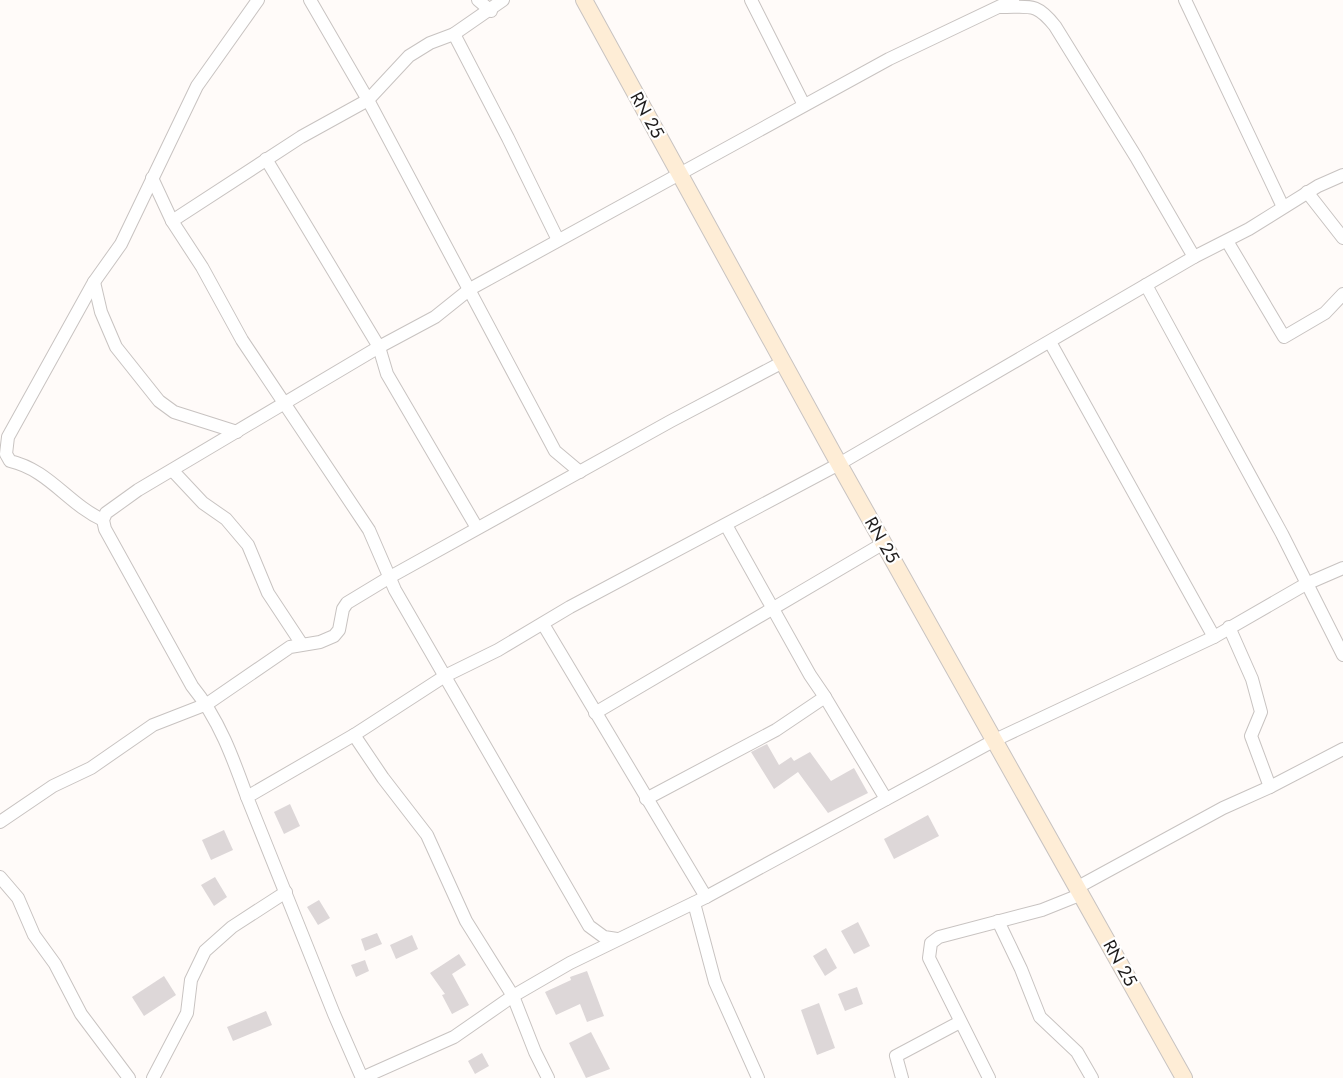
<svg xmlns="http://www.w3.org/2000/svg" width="1343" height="1078" font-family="Jost,sans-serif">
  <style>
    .building { fill: #ddd7d8 }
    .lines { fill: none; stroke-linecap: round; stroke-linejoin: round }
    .street-casing { stroke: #c8c3c1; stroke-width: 14 }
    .secondary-casing { stroke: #c8c3c1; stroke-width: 18 }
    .street { stroke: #fff; stroke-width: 12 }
    .secondary { stroke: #feedd6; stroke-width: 16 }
    .labels { text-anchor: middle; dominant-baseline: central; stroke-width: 4.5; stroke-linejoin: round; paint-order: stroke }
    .street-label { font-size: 18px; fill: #1f1d1d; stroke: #fff }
  </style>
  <rect width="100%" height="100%" fill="#fffbf9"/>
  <g class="building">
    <polygon points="767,744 779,765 791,757 794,761 810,752 831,781 854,768 868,793 828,813 798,772 774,789 751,752"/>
    <polygon points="290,804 300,826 284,834 274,812"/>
    <polygon points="928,815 939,836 894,859 884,839"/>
    <polygon points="224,830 233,850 211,860 202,840"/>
    <polygon points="215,877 227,897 214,906 201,885"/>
    <polygon points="319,900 330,918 318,925 307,907"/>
    <polygon points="858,922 870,946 854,954 841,931"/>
    <polygon points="377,933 382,944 365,951 361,939"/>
    <polygon points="412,935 418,949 396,959 390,945"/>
    <polygon points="826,948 837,968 825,976 813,956"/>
    <polygon points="459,954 466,965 452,974 469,1005 452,1014 442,995 445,994 430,973"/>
    <polygon points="365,960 369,971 356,977 351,965"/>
    <polygon points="587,971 604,1016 587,1022 580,1004 556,1015 545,992 571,980 570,977"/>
    <polygon points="164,976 176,995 144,1016 132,997"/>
    <polygon points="857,987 863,1004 845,1011 838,994"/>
    <polygon points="819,1003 835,1048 817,1055 801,1010"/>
    <polygon points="266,1011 272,1025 233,1041 227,1027"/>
    <polygon points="591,1032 610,1069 586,1078 569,1043"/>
    <polygon points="482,1053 489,1066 475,1074 468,1061"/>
  </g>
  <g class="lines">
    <g class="street-casing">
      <g id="street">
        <polyline points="310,0 368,100 555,451 580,472"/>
        <polyline points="478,0 491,11"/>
        <polyline points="751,0 804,105"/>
        <polyline points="1185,0 1283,207"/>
        <path d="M1001,7C1030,7 1036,2 1055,26L1136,157L1194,257"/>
        <polyline points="454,34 508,138 558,240"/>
        <polyline points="266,159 379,347 387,374 477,528"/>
        <polyline points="152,178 172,221 202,267 242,340 369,530 395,590 589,926 604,937 617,939"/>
        <polyline points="1307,192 1343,238"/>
        <polyline points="172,221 301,137 368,100 409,56 430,43 454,34 503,0"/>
        <polyline points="1227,241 1284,337 1325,313 1343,294"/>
        <polyline points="94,282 101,312 116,347 159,401 174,412 237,432"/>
        <polyline points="1146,285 1282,534 1343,655"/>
        <polyline points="1050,342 1214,637"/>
        <polyline points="173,471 203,503 226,519 248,545 268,593 301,643"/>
        <path d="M103,520C68,504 49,470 10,461L6,454L8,437L94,282L121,244L197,86L258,0"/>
        <polyline points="726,525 810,675 825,697 886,799"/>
        <polyline points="543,624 706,897"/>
        <polyline points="1229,627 1252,679 1261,712 1251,736 1270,787"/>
        <polyline points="595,713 884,543"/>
        <polyline points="354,735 383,778 427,835 466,921 513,996 535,1052 548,1078"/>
        <path d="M247,797C233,758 219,719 192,686L105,529L103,520L106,513L138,490L379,347L435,317L470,289L889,59L1013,0"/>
        <polyline points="646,799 776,730 825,697"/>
        <polyline points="0,822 53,786 91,768 153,725 207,704 290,647 320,642 334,636 339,630 343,609 347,603 390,577 671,421 783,362"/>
        <polyline points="0,877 18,898 34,935 55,964 81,1014 129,1078"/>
        <polyline points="1078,887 1223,808 1270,787 1343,749"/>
        <polyline points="694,903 715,982 758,1078"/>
        <polyline points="998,921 1021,969 1040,1017 1077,1052 1092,1078"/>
        <polyline points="153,1078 187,1013 191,980 205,951 232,927 286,892"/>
        <polyline points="362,1078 334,1014 247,797 354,735 445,676 498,650 570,607 839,464 1194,257 1249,229 1318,186 1343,175"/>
        <polyline points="362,1078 454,1037 513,996 570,963 706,897 995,740 1214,637 1306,584 1343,568"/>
        <polyline points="902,1078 896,1056 960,1022"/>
        <polyline points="989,1078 929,958 931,943 939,937 1042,910 1082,894"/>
      </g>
    </g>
    <g class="secondary-casing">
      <polyline id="secondary" points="584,0 839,464 1184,1078"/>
    </g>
    <use href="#street" class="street"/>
    <use href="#secondary" class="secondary"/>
  </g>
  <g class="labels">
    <g class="street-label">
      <text transform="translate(647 115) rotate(61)">RN 25</text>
      <text transform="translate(882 540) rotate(60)">RN 25</text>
      <text transform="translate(1120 963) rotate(61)">RN 25</text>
    </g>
  </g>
</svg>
